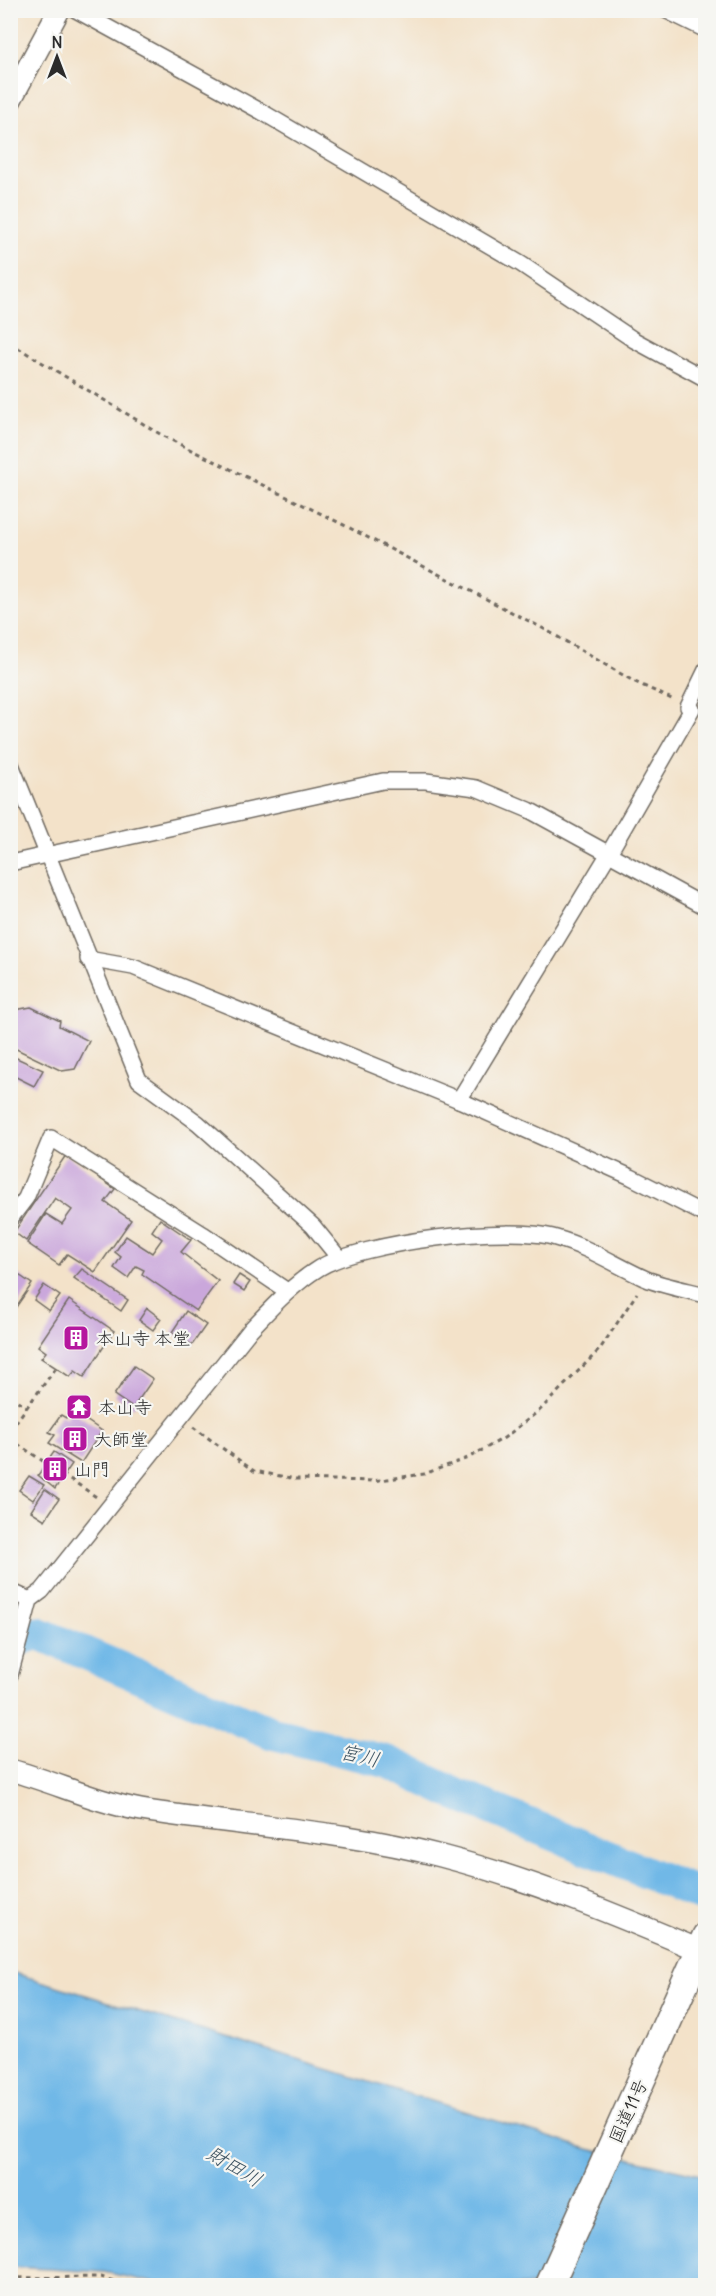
<svg xmlns="http://www.w3.org/2000/svg" width="716" height="2296" font-family="Delius,'Klee One',sans-serif">
  <style>
    .water { fill: #6fb8e7; stroke: #4d7289; stroke-width: 1.5 }
    .lines { fill: none; stroke-linecap: round; stroke-linejoin: round }
    .river { stroke: #6fb8e7; stroke-width: 33 }
    .building { fill: #caa7db }
    .street-casing { stroke: #716b62; stroke-width: 18 }
    .secondary-casing { stroke: #716b62; stroke-width: 24 }
    .highway-casing { stroke: #716b62; stroke-width: 30 }
    .path { stroke: #716b62; stroke-width: 3; stroke-dasharray: 4.5 4.5; stroke-linecap: butt }
    .street { stroke: #fff; stroke-width: 15 }
    .secondary { stroke: #fff; stroke-width: 21 }
    .highway { stroke: #fff; stroke-width: 27 }
    .labels { text-anchor: middle; dominant-baseline: central; stroke-width: 4.5; stroke-linejoin: round; paint-order: stroke }
    .poi-label { font-size: 18px; fill: #2b2b2b; stroke: #f6f6f2; text-anchor: start }
    .street-label { font-size: 18px; fill: #2b2b2b; stroke: #f6f6f2 }
    .water-label { font-size: 20px; font-style: italic; fill: #3f5563; stroke: #f6f6f2 }
  </style>
  <rect width="100%" height="100%" fill="#f6f6f2"/>
  <filter id="ink" filterUnits="userSpaceOnUse"><feTurbulence type="fractalNoise" baseFrequency=".0167" numOctaves="2"/><feDisplacementMap in="SourceGraphic" scale="12" xChannelSelector="R" yChannelSelector="G"/><feConvolveMatrix kernelMatrix="1 2 1 2 8 2 1 2 1" color-interpolation-filters="sRGB"/></filter>
  <filter id="wash" filterUnits="userSpaceOnUse"><feTurbulence type="fractalNoise" baseFrequency=".008" numOctaves="4" result="noise"/><feDisplacementMap in="SourceGraphic" scale="24" xChannelSelector="R" yChannelSelector="G"/><feGaussianBlur stdDeviation="1.35" result="paint"/><feColorMatrix in="noise" values="0 0 0 0 0 0 0 0 0 0 0 0 0 0 0 0 0 1.4 0 .05"/><feComposite in="paint" operator="in"/></filter>
  <g filter="url(#wash)">
    <rect width="100%" height="100%" fill="#f3e2c9"/>
    <polygon class="water" points="11,1972 588,2149 705,2176 705,2285 170,2286 104,2272 11,2267"/>
    <g class="lines">
      <polyline class="river" points="10,1643 38,1633 272,1733 388,1762 453,1793 706,1897"/>
    </g>
    <g id="blocks">
      <g class="building">
        <polygon points="31,1007 60,1021 59,1026 89,1041 75,1069 62,1071 10,1046 10,1018 15,1010"/>
        <polygon points="10,1055 43,1070 34,1086 10,1074"/>
        <polygon points="66,1155 115,1189 105,1202 131,1220 95,1272 67,1254 59,1265 27,1243 46,1214 62,1224 72,1210 55,1198 26,1241 14,1232"/>
        <polygon points="160,1219 191,1240 181,1252 218,1281 196,1311 142,1274 144,1270 136,1266 128,1278 114,1268 121,1257 115,1252 126,1236 152,1253 162,1239 152,1231"/>
        <polygon points="10,1269 32,1284 16,1307 10,1303"/>
        <polygon points="82,1269 128,1300 121,1311 74,1278"/>
        <polygon points="239,1275 250,1282 244,1291 233,1284"/>
        <polygon points="44,1285 60,1296 49,1311 34,1300"/>
        <polygon points="69,1300 114,1331 84,1377 75,1371 70,1377 41,1358 46,1352 38,1346"/>
        <polygon points="147,1308 161,1319 153,1330 139,1320"/>
        <polygon points="186,1311 206,1325 192,1345 172,1332"/>
        <polygon points="134,1366 153,1379 133,1408 114,1395"/>
        <polygon points="71,1410 102,1431 81,1463 49,1443 55,1435 49,1432 61,1415 66,1418"/>
        <polygon points="54,1452 72,1464 55,1489 38,1475"/>
        <polygon points="29,1476 44,1485 33,1500 19,1490"/>
        <polygon points="45,1489 59,1499 45,1520 31,1511"/>
      </g>
    </g>
  </g>
  <g filter="url(#ink)">
    <use href="#blocks" fill-opacity="0" stroke="#716b62" stroke-width="1.5"/>
    <g class="lines">
      <g class="street-casing">
        <g id="street">
          <polyline points="76,10 262,112 521,264 634,340 706,379"/>
          <polyline points="665,10 706,30"/>
          <polyline points="688,707 706,670"/>
          <polyline points="10,762 139,1080 198,1123 313,1226 339,1258"/>
          <polyline points="10,863 383,781 426,781 476,788 529,810 706,907"/>
          <polyline points="88,959 133,967 459,1100 631,1177 706,1215"/>
          <polyline points="459,1100 608,855 692,709"/>
          <polyline points="10,1219 26,1198 51,1138 203,1234 287,1291"/>
          <polyline points="10,1591 30,1600"/>
          <path d="M10,1675L30,1600L42,1591L251,1329C272,1307 293,1284 319,1268C362,1242 509,1224 556,1238C588,1247 614,1264 644,1278C662,1286 686,1290 706,1295"/>
        </g>
      </g>
      <g class="secondary-casing">
        <g id="secondary">
          <polyline points="10,101 59,10"/>
          <path d="M10,1770C55,1782 95,1802 141,1810C240,1826 343,1830 441,1856C533,1880 619,1916 706,1953"/>
        </g>
      </g>
      <g class="highway-casing">
        <polyline id="highway" points="549,2286 706,1936"/>
      </g>
      <g class="path">
        <polyline points="10,343 165,437 340,523 546,630 635,682 674,700"/>
        <polyline points="10,1396 27,1407"/>
        <polyline points="193,1427 254,1471 296,1479 373,1481 424,1474 468,1458 504,1438 540,1410 600,1349 637,1293"/>
        <polyline points="10,1430 56,1368"/>
        <polyline points="10,1439 98,1498"/>
        <polyline points="10,2278 101,2277 130,2286"/>
      </g>
      <use href="#street" class="street"/>
      <use href="#secondary" class="secondary"/>
      <use href="#highway" class="highway"/>
    </g>
  </g>
  <defs>
    <g id="building-square" transform="scale(1.35)"><rect x="-9" y="-9" width="18" height="18" rx="4" fill="#b5179e" stroke="#f6f6f2"/><path d="M-4-6H4V6H1V3H-1V6H-4ZM-2.5-4.3h1.7v1.8h-1.7ZM.8-4.3h1.7v1.8H.8ZM-2.5-1h1.7V.8h-1.7ZM.8-1h1.7V.8H.8Z" fill="#fff"/></g>
    <g id="temple-square" transform="scale(1.35)"><rect x="-9" y="-9" width="18" height="18" rx="4" fill="#b5179e" stroke="#f6f6f2"/><path d="M0-6L5-2H3V0L6.5 2.5H4V6H1.5V3h-3V6H-4V2.5H-6.5L-3 0V-2H-5Z" fill="#fff"/></g>
  </defs>
  <g fill-rule="evenodd">
    <use href="#building-square" x="76" y="1338"/>
    <use href="#temple-square" x="79" y="1407"/>
    <use href="#building-square" x="75" y="1439"/>
    <use href="#building-square" x="55" y="1469"/>
  </g>
  <g class="labels">
    <g class="poi-label">
      <text x="96" y="1338">本山寺 本堂</text>
      <text x="98" y="1407">本山寺</text>
      <text x="94" y="1439">大師堂</text>
      <text x="74" y="1469">山門</text>
    </g>
    <g class="street-label">
      <text transform="translate(628 2111) rotate(-66)">国道11号</text>
    </g>
    <g class="water-label">
      <text transform="translate(360 1755) rotate(14)">宮川</text>
      <text transform="translate(235 2166) rotate(31)">財田川</text>
    </g>
  </g>
  <rect width="716" height="2296" fill="none" stroke="#f6f6f2" stroke-width="36"/>
  <g transform="translate(57 57)" stroke="#f6f6f2" stroke-width="4.5" paint-order="stroke">
  <path d="M0-4.5L10 22L0 15L-10 22Z" fill="#2b2b2b"/>
  <text y="-9" font-size="16" font-weight="bold" text-anchor="middle" fill="#2b2b2b">N</text>
  </g>
</svg>
